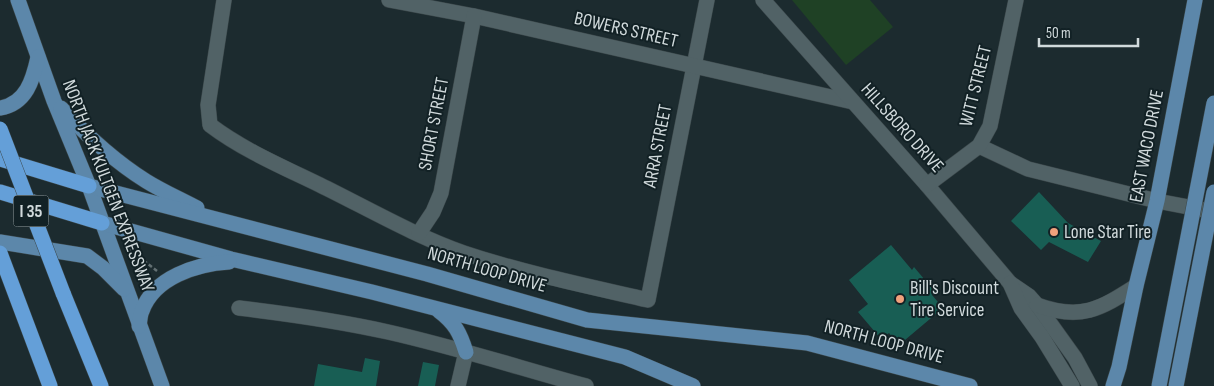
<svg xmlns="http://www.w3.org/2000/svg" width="1214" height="386" font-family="'Sofia Sans Condensed',sans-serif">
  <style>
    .green { fill: #1f4125 }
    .building { fill: #185e54 }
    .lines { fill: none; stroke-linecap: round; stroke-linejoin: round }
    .minor-casing { stroke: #3b474a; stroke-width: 16 }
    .major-casing { stroke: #3b474a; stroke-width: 16 }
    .highway-casing { stroke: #3b474a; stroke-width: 16 }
    .path { stroke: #637073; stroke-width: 2.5; stroke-dasharray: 4 2.5; stroke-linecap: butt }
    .minor { stroke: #516266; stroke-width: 15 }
    .major { stroke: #5c87aa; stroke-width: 15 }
    .highway { stroke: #649fd8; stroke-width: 15 }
    .major-bridge-casing { stroke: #3b474a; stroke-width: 16; stroke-linecap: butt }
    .highway-bridge-casing { stroke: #3b474a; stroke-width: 16; stroke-linecap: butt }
    .major-bridge { stroke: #5c87aa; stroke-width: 15 }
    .highway-bridge { stroke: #649fd8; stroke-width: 15 }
    .poi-dot { fill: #f1a17c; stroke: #122125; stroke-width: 2 }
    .labels { text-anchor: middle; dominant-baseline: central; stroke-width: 4; stroke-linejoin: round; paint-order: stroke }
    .shield { fill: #122125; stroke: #98a2a5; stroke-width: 1 }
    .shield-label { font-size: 18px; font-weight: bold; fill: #d1dadc }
    .street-label { font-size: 19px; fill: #d1dadc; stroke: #122125 }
    .poi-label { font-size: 19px; fill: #d1dadc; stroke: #122125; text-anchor: start }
  </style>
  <rect width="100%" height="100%" fill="#1c2b2f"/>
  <polygon class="green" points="792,0 870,0 893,27 846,65"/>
  <g class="building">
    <polygon points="1039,192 1068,223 1101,241 1088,262 1049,242 1041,250 1011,221"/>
    <polygon points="891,245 912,270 914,267 935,292 932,295 943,308 899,345 889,333 881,339 858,312 868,304 849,280"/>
    <polygon points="365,358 380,361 376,386 314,386 318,364 362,372"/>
    <polygon points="423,362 439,365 435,386 418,386"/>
  </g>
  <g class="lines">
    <g class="minor-casing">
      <g id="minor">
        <path d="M224,0L208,105L210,125C243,150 283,167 320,185C365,207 417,237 464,253C524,273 587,286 648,300L707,0"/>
        <polyline points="389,0 474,16 853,102"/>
        <polyline points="763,0 927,185 1010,283 1029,296 1037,305 1075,358 1090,386"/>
        <polyline points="979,146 1028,169 1157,201 1214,212"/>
        <polyline points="927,185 979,146 990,126 1016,0"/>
        <polyline points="419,233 433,212 441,193 474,16"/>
        <polyline points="1010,283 1021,308 1042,337 1072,386"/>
        <path d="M1037,305C1081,321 1100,309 1136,286"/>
        <path d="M239,308C289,314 339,321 388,332C455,347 520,368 586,386"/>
        <polyline points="458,386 466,352"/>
      </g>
    </g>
    <g class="major-casing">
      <g id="major">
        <polyline points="18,0 54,101 89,186 162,386"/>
        <path d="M0,108C26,104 33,80 38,57"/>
        <path d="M61,108C87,136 114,161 146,181C162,191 180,199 197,208"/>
        <polyline points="89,186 427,274 587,320 807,343 970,386"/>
        <polyline points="102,223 231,259 372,292 625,357 693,386"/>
        <polyline points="0,242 87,256 103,268 124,289"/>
        <path d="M439,311C455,323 460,333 466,352"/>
        <path d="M139,326C140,321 140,315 142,311C154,277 197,264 229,262"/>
        <polyline points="1113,386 1119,367 1136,286 1157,201 1195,0"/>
      </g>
    </g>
    <g class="highway-casing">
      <g id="highway">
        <polyline points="0,159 89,186"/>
        <polyline points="0,192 102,223"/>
        <polyline points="0,253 50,386"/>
        <polyline points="63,293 101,386"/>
      </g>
    </g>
    <polyline class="path" points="128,249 130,250 157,271"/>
    <use href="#minor" class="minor"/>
    <use href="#major" class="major"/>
    <use href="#highway" class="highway"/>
    <g class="major-bridge-casing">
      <g id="major-bridge">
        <polyline points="1159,386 1214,103"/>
        <polyline points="1176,386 1214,192"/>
      </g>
    </g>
    <g class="highway-bridge-casing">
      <polyline id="highway-bridge" points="0,129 63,293"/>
    </g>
    <use href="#major-bridge" class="major-bridge"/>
    <use href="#highway-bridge" class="highway-bridge"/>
  </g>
  <g class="poi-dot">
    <circle cx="1054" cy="232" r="5"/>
    <circle cx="900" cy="299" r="5"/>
  </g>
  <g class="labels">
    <rect class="shield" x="13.5" y="195.5" width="35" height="31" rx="4"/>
    <g class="shield-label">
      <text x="31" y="211">I 35</text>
    </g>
    <g class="street-label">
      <text transform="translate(626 30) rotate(13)">BOWERS STREET</text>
      <text transform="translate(976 86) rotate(-76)">WITT STREET</text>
      <text transform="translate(434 124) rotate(-79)">SHORT STREET</text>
      <text transform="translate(902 128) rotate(48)">HILLSBORO DRIVE</text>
      <text transform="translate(658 146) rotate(-79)">ARRA STREET</text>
      <text transform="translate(1147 146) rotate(-79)">EAST WACO DRIVE</text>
      <text transform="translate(108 186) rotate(69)">NORTH JACK KULTGEN EXPRESSWAY</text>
      <text transform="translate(487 270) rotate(16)">NORTH LOOP DRIVE</text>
      <text transform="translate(884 342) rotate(15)">NORTH LOOP DRIVE</text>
    </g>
    <g class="poi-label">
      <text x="1064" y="232">Lone Star Tire</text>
      <text x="910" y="288">Bill's Discount<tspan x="910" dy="22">Tire Service</tspan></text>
    </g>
  </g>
  <path d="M1039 38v8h99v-8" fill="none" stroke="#d1dadc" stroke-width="2.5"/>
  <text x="1046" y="38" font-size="15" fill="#d1dadc" stroke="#122125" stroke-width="4" paint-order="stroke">50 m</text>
</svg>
